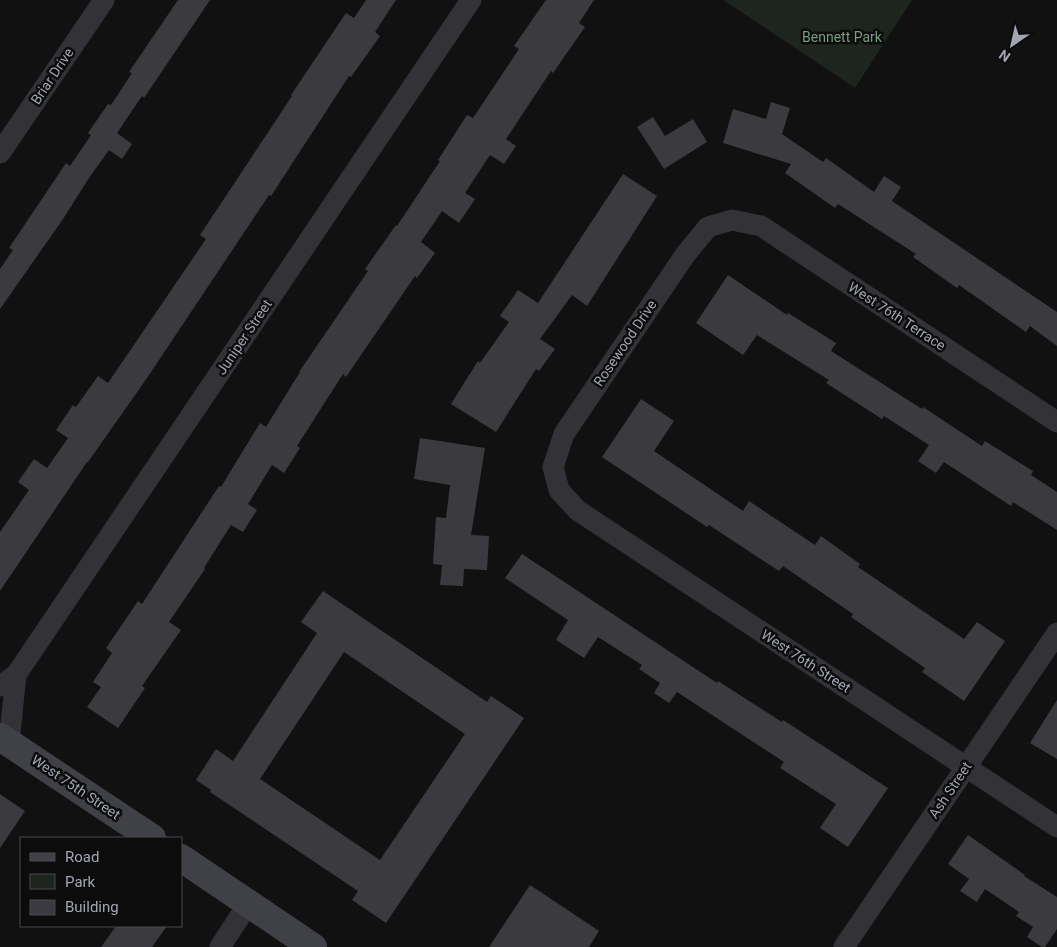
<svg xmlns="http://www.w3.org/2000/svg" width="1057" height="947" font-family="Roboto,sans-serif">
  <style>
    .green { fill: #1d251e }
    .building { fill: #3b3b3f; fill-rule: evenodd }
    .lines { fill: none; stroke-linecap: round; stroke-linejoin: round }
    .minor { stroke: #323237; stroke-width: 21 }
    .secondary { stroke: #404147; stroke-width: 28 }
    .labels { text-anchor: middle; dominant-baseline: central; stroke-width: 5; stroke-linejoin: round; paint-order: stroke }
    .park-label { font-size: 14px; fill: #799e7e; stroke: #0c0c0d }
    .street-label { font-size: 14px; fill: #a2a6b3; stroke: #0c0c0d }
  </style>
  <rect width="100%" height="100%" fill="#111112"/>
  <polygon class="green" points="723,0 912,0 855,88"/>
  <g class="building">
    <polygon points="178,0 210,0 144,98 142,96 117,133 132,144 122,159 109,150 89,178 63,219 0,309 0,269 13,250 9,248 66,163 70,166 91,135 88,133 108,104 111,105 132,73 129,72"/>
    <polygon points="366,0 396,0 375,32 380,36 351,77 349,76 271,196 269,195 147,378 88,462 87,462 0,591 0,532 29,490 18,482 34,459 47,468 68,438 56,430 73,405 76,407 98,376 108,383 206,239 200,235 292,96 291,95 346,13 354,18"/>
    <polygon points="546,0 594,0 579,23 585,27 553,73 551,71 506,139 516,146 504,164 490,155 465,193 475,199 459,223 442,211 421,242 435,253 417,278 415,276 346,377 343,374 297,446 300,448 284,473 272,465 248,504 257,510 243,532 231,525 204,568 205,569 169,622 181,630 142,686 145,688 118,728 87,707 101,687 93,682 112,653 106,648 138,601 142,604 219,486 221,487 260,423 266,427 300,372 299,372 368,271 365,269 396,225 397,226 440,161 438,160 467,115 473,118 519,49 514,46"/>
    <polygon points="771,102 790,108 782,134 823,162 826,158 874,192 884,176 901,187 892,201 1057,312 1057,346 1030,326 1026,332 959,285 957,288 913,257 916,254 838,204 835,208 785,173 791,164 723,143 733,109 766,119"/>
    <polygon points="653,117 665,136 693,119 707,142 664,169 637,127"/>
    <polygon points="623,174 657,196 587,306 572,295 540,339 555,349 539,371 536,369 496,432 451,404 478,361 480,363 509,322 500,316 518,290 538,303"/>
    <polygon points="728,275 787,315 788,313 836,343 831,351 922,409 923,407 982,446 985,441 1033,471 1031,475 1057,492 1057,530 1013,502 1011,506 944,462 936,473 918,461 929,445 884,416 882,419 826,383 829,380 757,335 743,355 696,323"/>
    <polygon points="641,399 674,421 654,451 743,511 749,501 815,545 821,536 860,564 858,567 964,639 977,622 1005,641 964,701 922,672 925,668 851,617 853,614 783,566 779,571 709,525 707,527 602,457"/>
    <polygon points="420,438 485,448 471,535 489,536 487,570 464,569 463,586 440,585 442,565 433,564 436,517 446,518 450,485 414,479"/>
    <polygon points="522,554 717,683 718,681 782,722 783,720 888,788 848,847 820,828 836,804 780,768 784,762 677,692 669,703 654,693 660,683 639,669 642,665 598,637 584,658 556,640 568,620 505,578"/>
    <path d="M323,591L487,702L491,696L524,718L386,923L352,900L358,891L210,792L211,790L196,780L216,749L233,761L317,633L301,622ZM344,652L465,734L380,860L260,779Z"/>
    <polygon points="1057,700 1057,759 1030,743"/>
    <polygon points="0,794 25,811 0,848"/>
    <polygon points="968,835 1025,875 1024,876 1057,897 1057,929 1045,947 1042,947 1027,937 1033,927 1016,916 1019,912 985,889 977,902 960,891 969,879 948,864"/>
    <polygon points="530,885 599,931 589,947 489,947"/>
    <polygon points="116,926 167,926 152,947 101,947"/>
  </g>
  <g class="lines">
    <g class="minor">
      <polyline points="0,153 104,0"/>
      <polyline points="1057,422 761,226 732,220 708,227 685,255 564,434 553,467 559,490 577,510 1057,827"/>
      <polyline points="0,686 16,675 471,0"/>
      <polyline points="9,743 16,675"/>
      <polyline points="220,947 248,904"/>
      <polyline points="844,947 1057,633"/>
    </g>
    <g class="secondary">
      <polyline points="0,737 152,838"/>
      <polyline points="181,858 313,947"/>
    </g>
  </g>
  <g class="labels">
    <g class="park-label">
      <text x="842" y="37">Bennett Park</text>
    </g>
    <g class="street-label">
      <text transform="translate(52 76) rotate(-56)">Briar Drive</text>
      <text transform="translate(897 316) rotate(33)">West 76th Terrace</text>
      <text transform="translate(244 337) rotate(-56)">Juniper Street</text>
      <text transform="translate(625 343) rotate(-56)">Rosewood Drive</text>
      <text transform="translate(806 661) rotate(33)">West 76th Street</text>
      <text transform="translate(76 787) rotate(34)">West 75th Street</text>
      <text transform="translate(950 790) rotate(-56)">Ash Street</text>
    </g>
  </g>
  <rect x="20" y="837" width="162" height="90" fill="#0c0c0d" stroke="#484a4f"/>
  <rect x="30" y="853" width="25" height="8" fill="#404147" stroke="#484a4f"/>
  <text x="65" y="862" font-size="15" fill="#a2a6b3">Road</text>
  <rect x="30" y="874" width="25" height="15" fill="#1d251e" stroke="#484a4f"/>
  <text x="65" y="887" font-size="15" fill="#a2a6b3">Park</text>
  <rect x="30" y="900" width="25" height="15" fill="#3b3b3f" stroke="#484a4f"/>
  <text x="65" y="912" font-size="15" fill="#a2a6b3">Building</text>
  <g transform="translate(1012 45) rotate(214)" stroke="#0c0c0d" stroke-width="4" paint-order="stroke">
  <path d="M0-4L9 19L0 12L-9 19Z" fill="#a2a6b3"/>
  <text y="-8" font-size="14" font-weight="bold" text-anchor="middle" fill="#a2a6b3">N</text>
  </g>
</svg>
